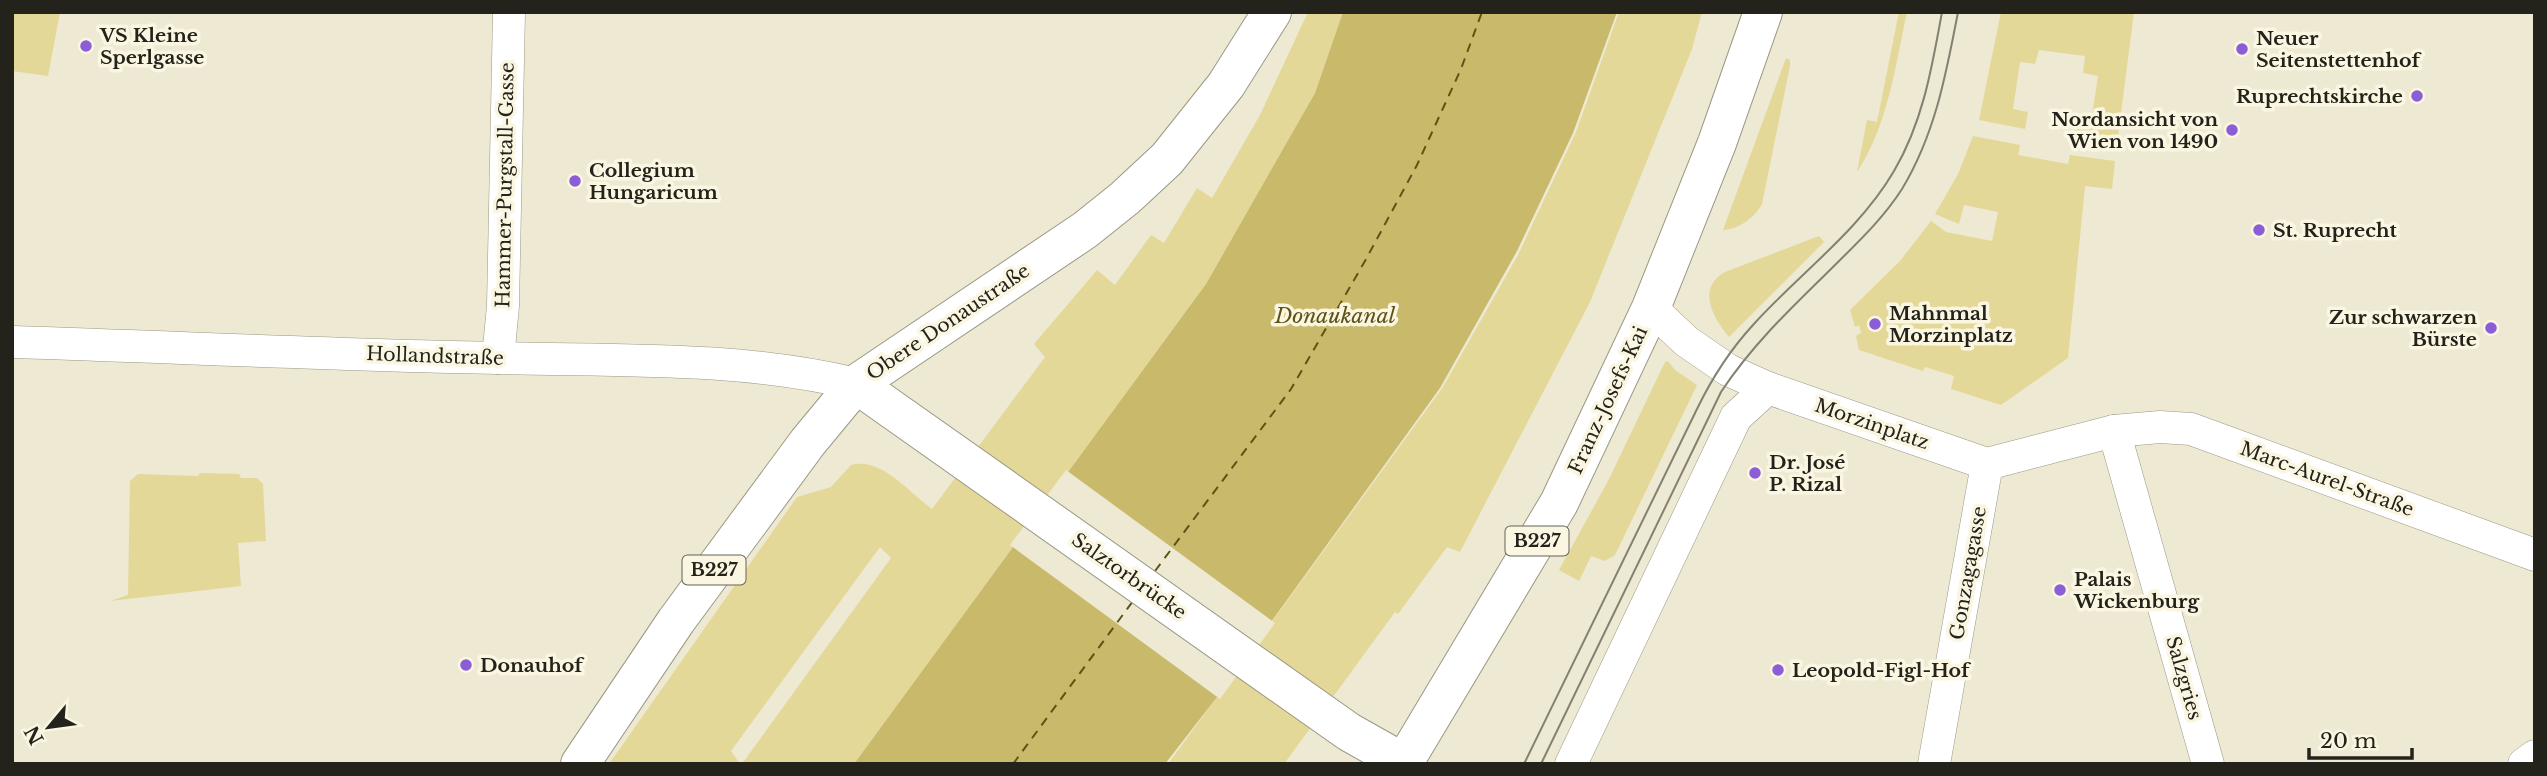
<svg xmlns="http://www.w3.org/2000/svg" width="2547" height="776" font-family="'Libre Baskerville',serif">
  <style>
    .green { fill: #e4d898 }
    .water { fill: #c9b96a }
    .pier { fill: #ede9d3 }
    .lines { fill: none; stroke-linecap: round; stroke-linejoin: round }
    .ferry { stroke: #5e5316; stroke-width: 2; stroke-dasharray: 9 7; stroke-linecap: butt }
    .street-casing { stroke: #9b9884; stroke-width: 33 }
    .secondary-casing { stroke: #9b9884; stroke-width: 40 }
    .primary-casing { stroke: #9b9884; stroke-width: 40 }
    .street { stroke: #fff; stroke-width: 32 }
    .secondary { stroke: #fff; stroke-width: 38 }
    .primary { stroke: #fff; stroke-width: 38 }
    .tram { stroke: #838172; stroke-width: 2 }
    .poi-dot { fill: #8b5dd7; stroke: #faf6e1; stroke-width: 2.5 }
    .labels { text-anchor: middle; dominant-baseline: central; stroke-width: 7; stroke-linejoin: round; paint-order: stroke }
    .shield { fill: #faf6e1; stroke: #646256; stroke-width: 2 }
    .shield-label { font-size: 18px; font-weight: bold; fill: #24231b }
    .poi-label { font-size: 19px; font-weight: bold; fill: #24231b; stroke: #faf6e1; text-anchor: start }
    .street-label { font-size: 19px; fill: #24231b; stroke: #faf6e1 }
    .water-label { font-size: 21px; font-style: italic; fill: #5e5316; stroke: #faf6e1 }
  </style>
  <rect width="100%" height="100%" fill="#ede9d3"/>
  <g class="green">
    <polygon points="12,12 60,12 48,76 12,71"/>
    <path d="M1308,12H1343L1315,93L1206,284L854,764H742L891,558L880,547L731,751L740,764H609L797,497L831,487L851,465C882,457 909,493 932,509L1045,357L1034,344L1097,270L1115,285L1151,235L1164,243L1197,188L1212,198L1260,115Z"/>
    <polygon points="1619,12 1702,12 1692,49 1590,302 1460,552 1447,547 1398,614 1395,612 1284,764 1168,764 1443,387 1518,255 1576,132"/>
    <path d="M1899,12H1907C1895,67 1888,125 1857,172L1867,120L1877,122Z"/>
    <polygon points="2001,12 2134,12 2117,144 2073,137 2075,120 2091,122 2098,76 2083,73 2085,56 2039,50 2035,64 2020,62 2013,109 2028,112 2025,129 1979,120"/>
    <path d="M1786,58L1790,60V66L1762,204C1754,218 1739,229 1723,230Z"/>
    <polygon points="1973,136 2020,145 2018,155 2068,164 2070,155 2115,161 2112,189 2085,186 2068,358 2001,405 1951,389 1954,376 1925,367 1923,371 1859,350 1856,336 1861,333 1859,325 1855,327 1850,310 1900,261 1931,221 1946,232 1992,241 1998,212 1964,205 1959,224 1935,214 1958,174"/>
    <path d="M1819,236L1824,242L1729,337C1713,318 1696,288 1725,272Z"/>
    <polygon points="1668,361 1675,370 1697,385 1615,555 1605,561 1591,556 1579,581 1559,570 1608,481 1665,362"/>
    <polygon points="200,473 239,474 241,478 257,478 263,484 266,541 238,543 241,586 110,601 128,595 130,481 138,474 198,476"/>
  </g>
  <polygon class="water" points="1343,12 1617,12 1573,133 1517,251 1440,388 1217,697 1165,764 854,764 1206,284 1315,93"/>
  <polygon class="pier" points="1066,470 1275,623 1220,699 1010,545"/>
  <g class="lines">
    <g class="ferry">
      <polyline points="1155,571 1291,389 1365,261 1417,165 1461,69 1482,12"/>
      <polyline points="1013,764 1133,601"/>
    </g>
    <g class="street-casing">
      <g id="street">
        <polyline points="1651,308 1686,341 1728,370 1768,388 1987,464 2114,431 2160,427 2191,429 2535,555"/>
        <path d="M12,342C174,347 336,355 499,358C618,361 739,356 856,384"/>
        <polyline points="498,358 503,306 509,12"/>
        <polyline points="2114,431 2208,764"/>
        <polyline points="1571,764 1736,417 1768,388"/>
        <polyline points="1934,764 1987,464"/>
        <polyline points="2524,764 2535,756"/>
      </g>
    </g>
    <g class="secondary-casing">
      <polyline id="secondary" points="856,384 1349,732 1404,763"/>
    </g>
    <g class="primary-casing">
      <g id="primary">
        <polyline points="580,764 676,621 808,442 856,384 1085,230 1125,198 1167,159 1226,85 1272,12"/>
        <polyline points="1403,764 1559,503 1651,308 1717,143 1763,12"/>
      </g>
    </g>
    <use href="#street" class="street"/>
    <use href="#secondary" class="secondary"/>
    <use href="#primary" class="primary"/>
    <g class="tram">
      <path d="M1524,764L1697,409C1712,378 1730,350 1753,325C1800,273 1859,231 1894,171C1923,122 1932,67 1942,12"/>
      <path d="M1541,764L1721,392C1752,345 1792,307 1831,269C1856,244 1883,219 1902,189C1935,134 1946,75 1958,12"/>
    </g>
  </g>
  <g class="poi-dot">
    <circle cx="86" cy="46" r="7"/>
    <circle cx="2242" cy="49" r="7"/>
    <circle cx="2417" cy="96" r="7"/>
    <circle cx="2232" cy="130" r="7"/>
    <circle cx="575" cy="181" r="7"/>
    <circle cx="2259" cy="230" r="7"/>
    <circle cx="1875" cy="324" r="7"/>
    <circle cx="2491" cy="328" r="7"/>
    <circle cx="1755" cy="473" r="7"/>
    <circle cx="2060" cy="590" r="7"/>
    <circle cx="466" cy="665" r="7"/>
    <circle cx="1778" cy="670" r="7"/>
  </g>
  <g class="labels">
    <g class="shield">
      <rect x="1505.5" y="526.5" width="63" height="29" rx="5"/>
      <rect x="682.5" y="555.5" width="63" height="29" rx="5"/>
    </g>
    <g class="shield-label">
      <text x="1537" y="541">B227</text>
      <text x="714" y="570">B227</text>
    </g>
    <g class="poi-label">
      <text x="100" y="35">VS Kleine<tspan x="100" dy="22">Sperlgasse</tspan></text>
      <text x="2256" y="38">Neuer<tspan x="2256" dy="22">Seitenstettenhof</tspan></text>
      <text x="2403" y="96" text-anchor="end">Ruprechtskirche</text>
      <text x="2218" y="119" text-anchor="end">Nordansicht von<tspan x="2218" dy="22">Wien von 1490</tspan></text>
      <text x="589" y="170">Collegium<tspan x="589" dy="22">Hungaricum</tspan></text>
      <text x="2273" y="230">St. Ruprecht</text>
      <text x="1889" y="313">Mahnmal<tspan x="1889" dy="22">Morzinplatz</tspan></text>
      <text x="2477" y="317" text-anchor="end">Zur schwarzen<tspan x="2477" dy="22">Bürste</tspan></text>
      <text x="1769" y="462">Dr. José<tspan x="1769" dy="22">P. Rizal</tspan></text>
      <text x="2074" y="579">Palais<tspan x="2074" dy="22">Wickenburg</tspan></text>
      <text x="480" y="665">Donauhof</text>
      <text x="1792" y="670">Leopold-Figl-Hof</text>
    </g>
    <g class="street-label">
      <text transform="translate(505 185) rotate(-89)">Hammer-Purgstall-Gasse</text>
      <text transform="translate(948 322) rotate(-34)">Obere Donaustraße</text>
      <text transform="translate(435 356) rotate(2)">Hollandstraße</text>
      <text transform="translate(1608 400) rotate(-65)">Franz-Josefs-Kai</text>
      <text transform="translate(1872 424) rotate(19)">Morzinplatz</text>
      <text transform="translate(2327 479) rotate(20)">Marc-Aurel-Straße</text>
      <text transform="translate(1968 573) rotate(-80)">Gonzagagasse</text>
      <text transform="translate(1129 576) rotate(35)">Salztorbrücke</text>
      <text transform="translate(2184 678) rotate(74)">Salzgries</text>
    </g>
    <g class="water-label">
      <text x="1335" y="316">Donaukanal</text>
    </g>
  </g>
  <rect width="2547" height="776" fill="none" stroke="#24231b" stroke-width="28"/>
  <g transform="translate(49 727) rotate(241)" stroke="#faf6e1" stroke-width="5" paint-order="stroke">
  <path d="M0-5L12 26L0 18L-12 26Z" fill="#24231b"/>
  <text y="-10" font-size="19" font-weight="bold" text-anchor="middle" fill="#24231b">N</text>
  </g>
  <path d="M2309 748v10h103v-10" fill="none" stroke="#24231b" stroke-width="3.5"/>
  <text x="2320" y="748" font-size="21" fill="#24231b" stroke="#faf6e1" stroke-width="5" paint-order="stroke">20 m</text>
</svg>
